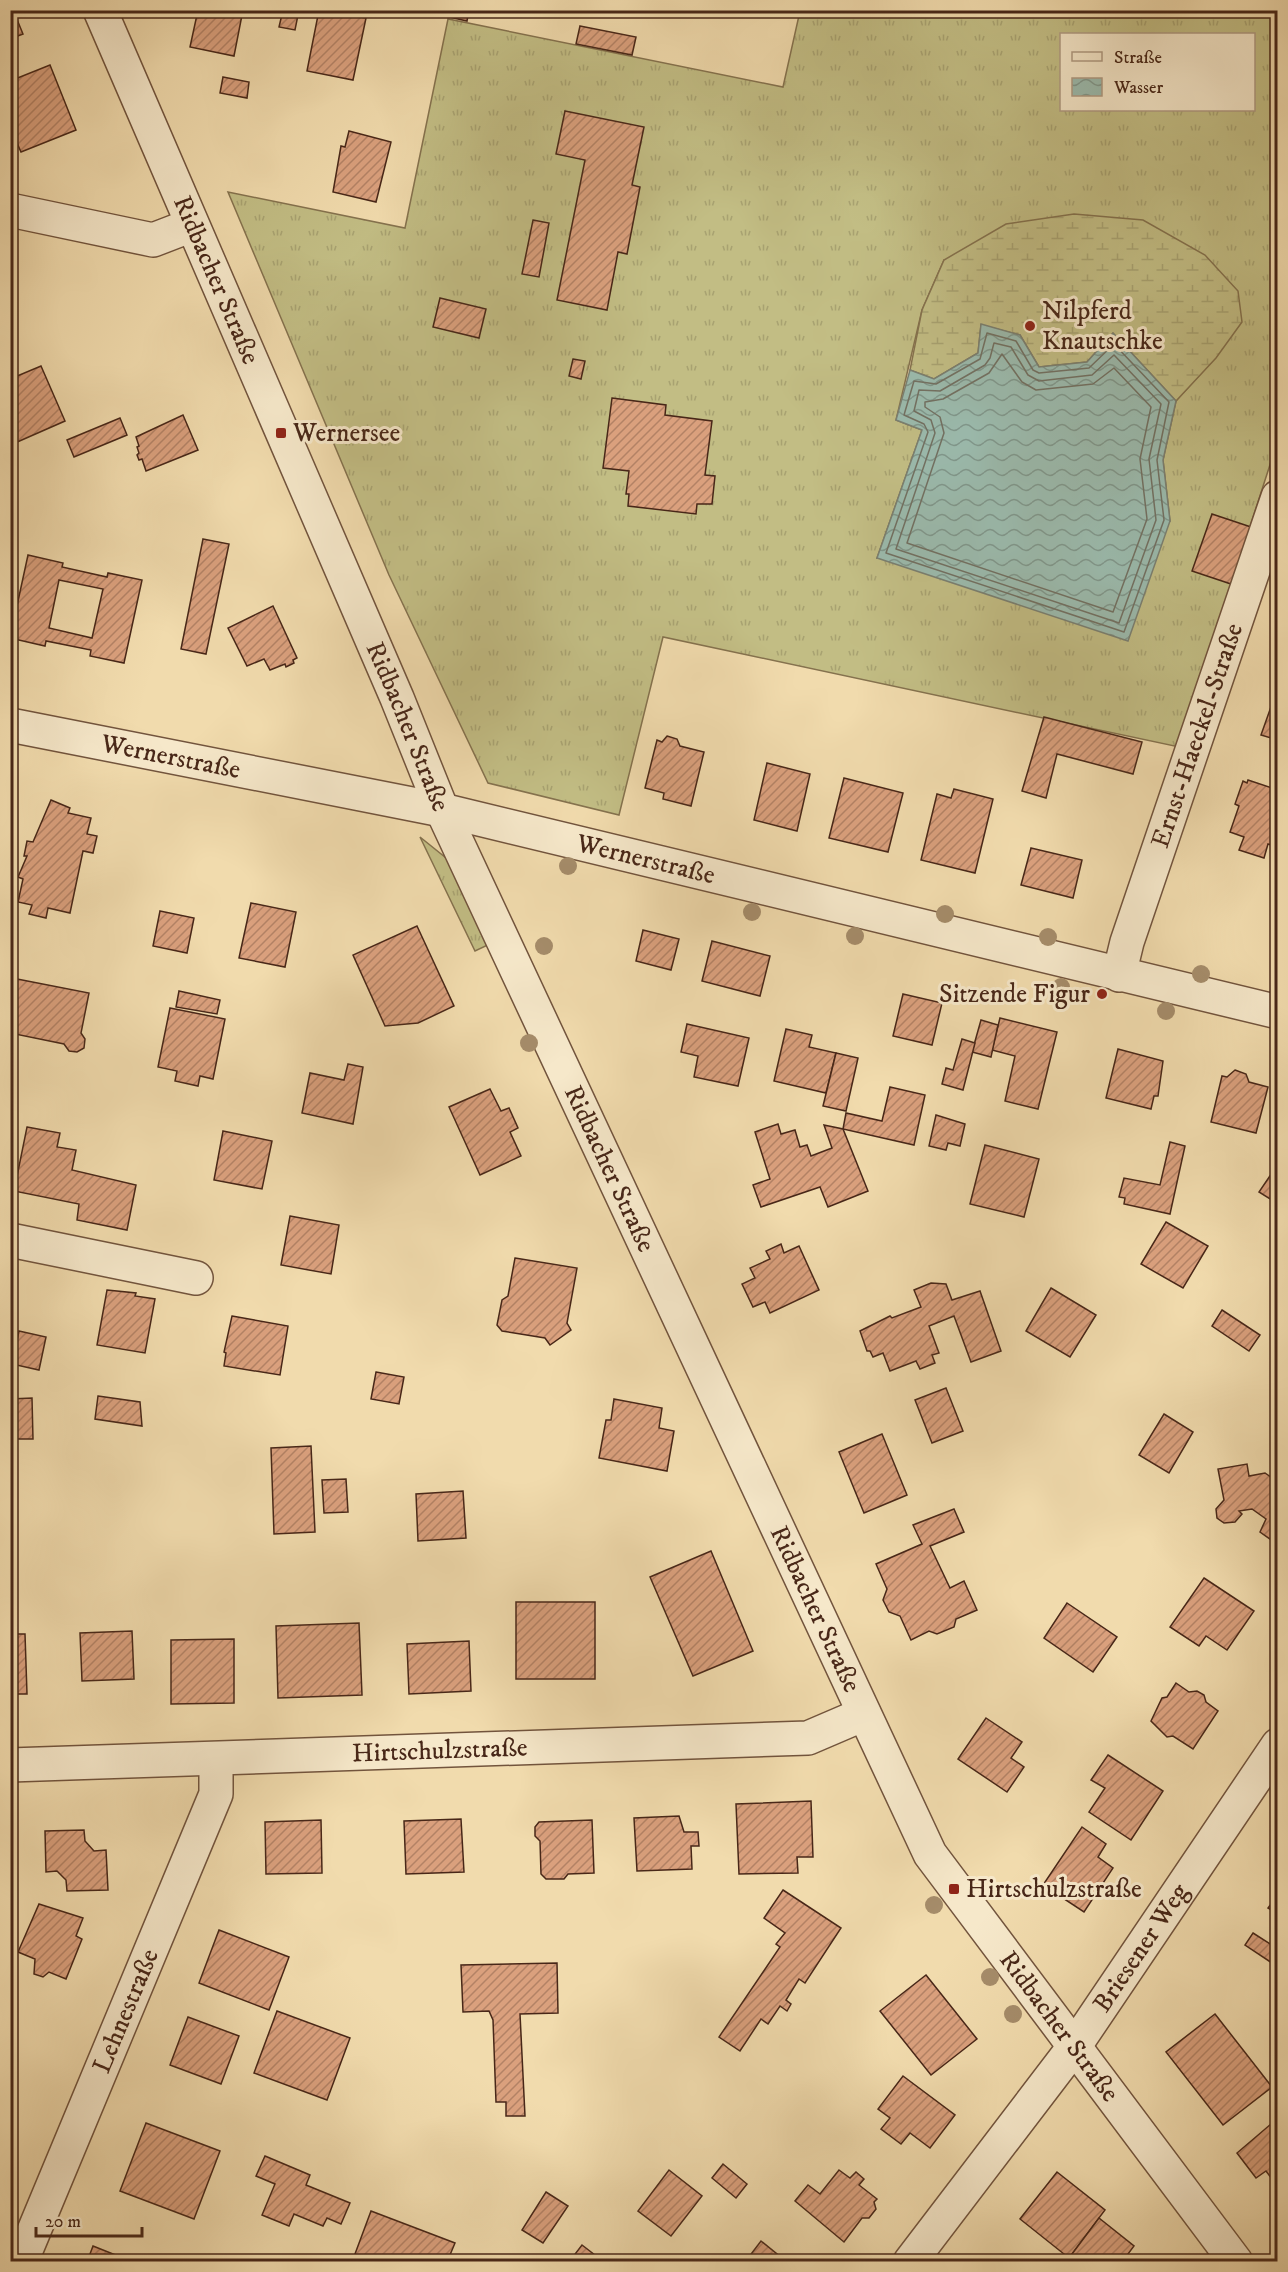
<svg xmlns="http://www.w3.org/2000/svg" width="1288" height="2272" font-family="'IM FELL DW Pica',serif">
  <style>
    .grass { fill: url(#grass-tufts); stroke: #85724e; stroke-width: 1.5; fill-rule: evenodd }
    .wetland { fill: url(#wetland-marsh); stroke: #85724e; stroke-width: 1.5 }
    .water { fill: url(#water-waves); stroke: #7a8072; stroke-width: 1.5 }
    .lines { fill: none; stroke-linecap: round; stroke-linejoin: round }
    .shore { stroke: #727163; stroke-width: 1.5 }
    .building { fill: url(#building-hatch); stroke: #482718; stroke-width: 1.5; fill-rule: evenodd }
    .minor-casing { stroke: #72543d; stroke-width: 36 }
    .minor { stroke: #f6e8ca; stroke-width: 33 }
    .tree { fill: #a58c6a }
    .poi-dot { fill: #8f2418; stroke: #f6e8ca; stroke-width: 2 }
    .labels { text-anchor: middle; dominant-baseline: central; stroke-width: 6; stroke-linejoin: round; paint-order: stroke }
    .street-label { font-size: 26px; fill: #482718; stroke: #f6e8ca }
    .poi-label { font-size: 26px; fill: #482718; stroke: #f6e8ca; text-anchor: start }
  </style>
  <defs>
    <pattern id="grass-tufts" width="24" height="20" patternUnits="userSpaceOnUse" patternTransform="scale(1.5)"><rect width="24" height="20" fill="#c2bd84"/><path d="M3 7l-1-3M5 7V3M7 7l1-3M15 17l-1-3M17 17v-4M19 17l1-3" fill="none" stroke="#a8a271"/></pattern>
    <pattern id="wetland-marsh" width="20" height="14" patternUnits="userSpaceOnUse" patternTransform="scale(1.5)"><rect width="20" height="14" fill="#c2bd84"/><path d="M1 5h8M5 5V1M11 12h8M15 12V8" fill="none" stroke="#a8a271"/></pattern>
    <pattern id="water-waves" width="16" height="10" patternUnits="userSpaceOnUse" patternTransform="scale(1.5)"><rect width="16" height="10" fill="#9bbbae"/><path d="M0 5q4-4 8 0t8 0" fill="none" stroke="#80988d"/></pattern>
    <pattern id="building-hatch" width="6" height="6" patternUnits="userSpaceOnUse" patternTransform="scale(1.5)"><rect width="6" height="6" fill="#daa07d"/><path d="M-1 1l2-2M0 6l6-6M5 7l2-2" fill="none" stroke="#b38265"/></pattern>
  </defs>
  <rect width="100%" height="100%" fill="#f1dbad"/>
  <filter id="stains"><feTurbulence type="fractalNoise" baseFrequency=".00333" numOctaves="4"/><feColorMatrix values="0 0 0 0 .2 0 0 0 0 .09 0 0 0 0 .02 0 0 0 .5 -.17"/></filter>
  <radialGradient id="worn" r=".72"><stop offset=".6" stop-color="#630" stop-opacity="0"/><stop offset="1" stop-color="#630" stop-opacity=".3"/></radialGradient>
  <g class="grass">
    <path d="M800,11H1277V443L1179,747L663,637L619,815L488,783L389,575L228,192L405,228L448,19L783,87ZM1062,34H1254V110H1062ZM944,260L1215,358L1176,401L1163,460L1170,521L877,558L922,430L896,420L922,310Z"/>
    <polygon points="420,837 451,862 490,944 475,951"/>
  </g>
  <polygon class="wetland" points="1074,214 1143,220 1205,255 1238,291 1242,322 1216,358 1176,401 1113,333 1087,362 1039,367 1020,335 981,325 978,353 934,379 910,370 922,310 944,260 1006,224"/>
  <polygon class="water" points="981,324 1020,335 1039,367 1087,362 1113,333 1176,401 1163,460 1170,521 1128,641 877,558 922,430 896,420 910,370 934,379 978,353"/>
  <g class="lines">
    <g class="shore">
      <polygon points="987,333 1016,341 1033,370 1039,373 1089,368 1114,344 1169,402 1157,460 1164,520 1124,632 886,553 928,432 924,424 904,415 914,381 936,384 980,359"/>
      <polygon points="994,343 1011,347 1028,375 1039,381 1092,375 1114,355 1161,404 1149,459 1156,520 1119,623 896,549 935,433 931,420 914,411 919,390 940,391 985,365 990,358"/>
      <polygon points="1002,354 1022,382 1036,390 1093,384 1114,368 1151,407 1140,459 1147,519 1113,612 907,543 944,433 940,417 925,407 925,402 943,399 989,373"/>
    </g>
  </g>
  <g class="building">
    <polygon points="198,10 243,10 234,56 190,47"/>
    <polygon points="283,10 299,10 295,30 279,27"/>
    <polygon points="319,10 366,18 353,80 307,71"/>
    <polygon points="451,10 469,10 467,21 449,17"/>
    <polygon points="600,10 621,10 619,17 599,13"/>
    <polygon points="16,17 23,34 10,39 10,19"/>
    <polygon points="580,26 636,37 632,55 576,44"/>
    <polygon points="50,65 76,130 21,152 10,127 10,81"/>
    <polygon points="223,77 249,82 247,98 220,93"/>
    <polygon points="565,111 644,127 632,185 640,187 627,254 618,252 607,310 557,300 585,160 556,154"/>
    <polygon points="349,131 391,142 376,202 333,192 341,146 345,147"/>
    <polygon points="533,220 549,223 539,277 522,274"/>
    <polygon points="440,298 486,309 479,338 433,327"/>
    <polygon points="573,359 585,361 581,379 569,376"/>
    <polygon points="41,366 65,421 15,443 10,434 10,379"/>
    <polygon points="612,398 666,405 665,415 712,421 705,475 715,476 712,504 697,504 696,514 628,506 629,494 626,494 629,471 603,468"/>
    <polygon points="183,415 198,450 146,471 142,459 139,460 137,455 139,453 137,447 139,446 136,437"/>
    <polygon points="120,418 127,435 74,457 67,440"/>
    <polygon points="1212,514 1251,527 1231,584 1192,571"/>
    <polygon points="203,539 229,544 206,654 181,649"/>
    <path d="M28,555L63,563L62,567L107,577L108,573L142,580L124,663L90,656L91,650L46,641L45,646L10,638ZM59,580L103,589L92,638L49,628Z"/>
    <polygon points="273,606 297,658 293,660 294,663 286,667 285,664 270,670 264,659 247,666 228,628"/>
    <polygon points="1278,687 1278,740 1261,735"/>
    <polygon points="1044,717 1142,742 1133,774 1057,754 1046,798 1022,791"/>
    <polygon points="667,736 677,739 680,746 704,752 691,806 663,799 664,793 645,788 657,740 662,742"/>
    <polygon points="767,763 810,774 797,831 754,820"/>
    <polygon points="844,778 903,793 888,852 829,838"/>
    <polygon points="1248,780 1278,790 1278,847 1268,844 1264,858 1239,850 1244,837 1230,832 1239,806 1235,804 1243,781 1247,783"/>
    <polygon points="954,789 993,799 975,873 921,860 937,794 951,798"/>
    <polygon points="51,800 70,808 68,813 91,818 87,834 97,836 93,853 83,851 70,913 48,908 46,918 29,914 32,905 18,902 23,879 18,877 27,856 24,856 27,841 33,842"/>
    <polygon points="1031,848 1082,860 1073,898 1021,885"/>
    <polygon points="251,903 296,912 285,967 239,958"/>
    <polygon points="160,911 194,918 187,953 153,946"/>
    <polygon points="417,926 454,1006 418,1023 385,1026 353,955"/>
    <polygon points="643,930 679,939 671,970 636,961"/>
    <polygon points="712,941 770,956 760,996 702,981"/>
    <polygon points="12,978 89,993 81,1033 85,1039 84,1048 77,1052 69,1051 64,1044 10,1033"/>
    <polygon points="179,991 220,1000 217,1014 176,1007"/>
    <polygon points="903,994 942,1003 932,1045 893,1036"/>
    <polygon points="170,1008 225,1019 213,1079 200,1076 198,1086 175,1081 177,1071 158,1067"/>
    <polygon points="1000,1018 1057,1032 1038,1109 1005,1101 1015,1056 992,1050"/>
    <polygon points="981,1020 998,1025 991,1057 972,1052"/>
    <polygon points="687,1024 749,1038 738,1086 694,1077 698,1056 681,1052"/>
    <polygon points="786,1029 812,1035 809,1047 836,1053 826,1093 774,1081"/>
    <polygon points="962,1039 975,1043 963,1090 942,1084 946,1068 953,1070"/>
    <polygon points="1118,1049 1163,1061 1158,1096 1154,1096 1151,1109 1106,1098"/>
    <polygon points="836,1053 858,1058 846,1111 823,1106"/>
    <polygon points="348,1064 363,1067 353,1124 302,1113 310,1073 344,1080"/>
    <polygon points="1235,1070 1246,1074 1249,1082 1268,1087 1256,1133 1211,1122 1222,1076 1227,1077"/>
    <polygon points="890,1087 925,1095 914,1145 843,1129 846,1113 882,1121"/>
    <polygon points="490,1089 501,1111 509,1108 518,1128 510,1132 521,1156 480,1175 449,1107"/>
    <polygon points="936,1115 965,1124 960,1146 948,1143 946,1150 929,1146"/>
    <polygon points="778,1124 781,1134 795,1130 800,1147 807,1145 811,1156 832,1148 824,1125 843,1129 868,1191 828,1207 820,1187 761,1207 753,1185 770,1179 755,1132"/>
    <polygon points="27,1127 60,1133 57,1147 76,1150 72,1170 136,1185 127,1230 77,1220 79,1204 14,1191"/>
    <polygon points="223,1131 272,1141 262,1189 214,1180"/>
    <polygon points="1170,1142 1185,1146 1170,1214 1124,1204 1125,1198 1119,1197 1124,1178 1160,1185"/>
    <polygon points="985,1145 1039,1159 1024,1217 970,1204"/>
    <polygon points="1278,1164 1278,1204 1259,1192"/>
    <polygon points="290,1216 339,1225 331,1274 281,1265"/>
    <polygon points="1166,1222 1208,1246 1183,1288 1141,1264"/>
    <polygon points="781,1244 784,1253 799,1246 819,1290 770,1313 765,1302 753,1307 742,1284 755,1278 750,1268 770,1259 766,1251"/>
    <polygon points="515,1258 577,1268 567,1323 571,1330 550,1345 545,1338 502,1331 497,1325 502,1300 508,1296"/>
    <polygon points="931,1283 946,1284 952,1300 980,1291 1001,1351 971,1362 954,1316 929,1326 939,1353 932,1355 935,1363 920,1369 916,1361 890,1371 883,1353 873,1357 870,1351 867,1351 860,1331 890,1316 892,1318 921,1307 914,1290"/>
    <polygon points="1051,1288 1096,1315 1070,1357 1026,1331"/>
    <polygon points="107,1290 136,1293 135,1296 155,1299 145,1353 97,1345"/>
    <polygon points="1222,1310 1260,1335 1249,1351 1212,1326"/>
    <polygon points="232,1316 288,1326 280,1375 224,1366 226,1353 224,1352"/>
    <polygon points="19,1331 46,1337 39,1370 12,1364"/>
    <polygon points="376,1372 404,1377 399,1404 371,1399"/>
    <polygon points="946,1388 963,1431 932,1443 915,1400"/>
    <polygon points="98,1396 140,1402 142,1426 95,1419"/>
    <polygon points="32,1398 33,1439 10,1439 10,1399"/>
    <polygon points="614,1399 662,1408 659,1428 674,1431 667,1471 599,1458 606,1420 611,1420"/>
    <polygon points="1164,1414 1193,1432 1169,1473 1139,1455"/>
    <polygon points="882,1434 907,1495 864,1513 839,1452"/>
    <polygon points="311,1446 315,1532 274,1534 271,1448"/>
    <polygon points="1247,1464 1249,1476 1265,1473 1278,1482 1278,1555 1275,1548 1277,1544 1260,1532 1266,1519 1252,1509 1239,1511 1242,1514 1235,1522 1224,1523 1217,1518 1216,1509 1224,1500 1218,1469"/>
    <polygon points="346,1479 348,1512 324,1513 322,1480"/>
    <polygon points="463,1491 466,1538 418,1541 416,1494"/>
    <polygon points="954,1509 964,1532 930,1546 950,1588 964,1581 977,1610 956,1619 954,1627 937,1634 929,1631 911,1640 900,1616 889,1612 883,1600 887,1589 876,1564 922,1544 913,1525"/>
    <polygon points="711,1551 753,1651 693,1676 650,1577"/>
    <polygon points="1204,1578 1254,1611 1227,1650 1206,1636 1199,1646 1170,1627"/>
    <rect x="516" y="1602" width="79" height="77"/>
    <polygon points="1067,1603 1117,1637 1093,1672 1044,1638"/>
    <polygon points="359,1623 362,1695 278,1698 276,1626"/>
    <polygon points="132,1631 134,1679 82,1681 80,1633"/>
    <polygon points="10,1634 25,1634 27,1694 10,1694"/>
    <polygon points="234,1639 234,1703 171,1704 171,1640"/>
    <polygon points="469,1641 471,1691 409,1694 407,1644"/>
    <polygon points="1176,1683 1189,1692 1197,1691 1204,1695 1206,1702 1218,1711 1193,1749 1173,1736 1167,1737 1151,1721 1162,1698 1167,1697"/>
    <polygon points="986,1718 1022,1742 1011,1758 1024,1767 1007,1792 958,1759"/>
    <polygon points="1108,1755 1163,1791 1131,1840 1089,1812 1105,1788 1091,1780"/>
    <polygon points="811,1801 813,1857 797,1857 798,1873 739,1874 736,1804"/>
    <polygon points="679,1816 684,1832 698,1832 699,1846 691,1846 692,1869 637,1871 634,1818"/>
    <polygon points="461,1819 464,1872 406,1874 404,1821"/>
    <polygon points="321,1820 322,1873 266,1874 265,1822"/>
    <polygon points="592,1820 594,1873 568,1874 564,1879 546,1879 541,1874 540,1841 535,1836 535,1827 539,1822"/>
    <polygon points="1082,1827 1106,1844 1098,1857 1113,1868 1084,1912 1043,1885"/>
    <polygon points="84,1830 85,1841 94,1851 106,1850 108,1890 67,1891 66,1880 57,1871 46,1872 45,1831"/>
    <polygon points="783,1890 841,1928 805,1983 799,1979 786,2000 791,2004 787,2011 780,2006 768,2024 761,2019 740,2051 719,2037 780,1947 776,1944 785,1933 764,1918"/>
    <polygon points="1278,1895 1278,1914 1268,1908"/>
    <polygon points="39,1904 83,1918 76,1936 82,1939 66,1979 49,1972 43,1977 34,1974 35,1959 18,1952"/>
    <polygon points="219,1930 289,1957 269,2010 199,1983"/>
    <polygon points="1253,1933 1278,1949 1278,1967 1245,1945"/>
    <polygon points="557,1963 558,2013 520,2014 525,2116 506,2116 506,2102 496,2102 493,2020 489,2011 463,2012 461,1965"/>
    <polygon points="926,1975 977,2039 931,2075 880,2011"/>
    <polygon points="277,2011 350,2038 327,2100 254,2073"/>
    <polygon points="1215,2014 1272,2087 1223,2125 1166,2052"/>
    <polygon points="188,2017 239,2036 221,2084 170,2065"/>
    <polygon points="903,2076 955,2115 930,2148 910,2133 901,2144 881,2129 890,2118 878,2109"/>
    <polygon points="1278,2118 1278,2187 1266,2171 1256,2178 1237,2153"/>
    <polygon points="146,2123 220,2151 194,2219 120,2191"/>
    <polygon points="265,2156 310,2175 306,2185 350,2203 341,2224 327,2218 323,2226 294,2214 289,2226 262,2215 275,2184 256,2176"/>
    <polygon points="723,2164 747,2184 736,2198 712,2178"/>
    <polygon points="669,2170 702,2196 671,2236 638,2211"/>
    <polygon points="839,2170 850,2178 856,2172 864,2179 859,2185 877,2199 874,2202 876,2209 869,2218 862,2218 844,2242 795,2201 808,2185 820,2194"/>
    <polygon points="1057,2172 1105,2210 1069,2258 1020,2219"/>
    <polygon points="546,2192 568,2206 543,2243 522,2230"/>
    <polygon points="371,2211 455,2243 447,2262 352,2262"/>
    <polygon points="1099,2218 1134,2246 1122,2262 1074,2262 1069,2258"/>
    <polygon points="761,2241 787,2262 745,2262"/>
    <polygon points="582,2245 604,2262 569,2262"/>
    <polygon points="93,2246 133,2262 87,2262"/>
  </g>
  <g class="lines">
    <g class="minor-casing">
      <g id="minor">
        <path id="s1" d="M100,10L397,698L442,810L930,1854L1236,2262"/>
        <polyline points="10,210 153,240 192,225"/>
        <path id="s2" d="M10,725L442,810L1278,1012"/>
        <path id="s3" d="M1119,975L1127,942L1278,497"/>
        <polyline points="10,1240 196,1278"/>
        <path id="s4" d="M10,1765L808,1738L864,1714"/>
        <path id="s5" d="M21,2262L216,1794V1759"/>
        <path id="s6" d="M910,2262L1074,2047L1278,1745"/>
      </g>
    </g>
    <use href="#minor" class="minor"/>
  </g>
  <g class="tree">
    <circle cx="568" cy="866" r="9"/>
    <circle cx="752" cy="912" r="9"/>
    <circle cx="945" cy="914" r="9"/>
    <circle cx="855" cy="936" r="9"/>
    <circle cx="1048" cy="937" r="9"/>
    <circle cx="544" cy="946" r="9"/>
    <circle cx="1201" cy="974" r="9"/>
    <circle cx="1061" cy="987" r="9"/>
    <circle cx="1166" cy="1011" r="9"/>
    <circle cx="529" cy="1043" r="9"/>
    <circle cx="934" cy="1905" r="9"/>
    <circle cx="990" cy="1977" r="9"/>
    <circle cx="1013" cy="2014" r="9"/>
  </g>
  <g class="poi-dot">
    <circle cx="1030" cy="326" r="6"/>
    <rect x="275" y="427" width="12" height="12" rx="3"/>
    <circle cx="1102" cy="994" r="6"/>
    <rect x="948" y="1883" width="12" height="12" rx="3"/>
  </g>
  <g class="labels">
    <g class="street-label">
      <text stroke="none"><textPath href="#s1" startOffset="294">Ridbacher Straße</textPath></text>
      <text stroke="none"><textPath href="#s1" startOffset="780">Ridbacher Straße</textPath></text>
      <text stroke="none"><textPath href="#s3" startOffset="252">Ernst-Haeckel-Straße</textPath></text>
      <text stroke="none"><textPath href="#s2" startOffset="164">Wernerstraße</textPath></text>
      <text stroke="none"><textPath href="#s2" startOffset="650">Wernerstraße</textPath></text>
      <text stroke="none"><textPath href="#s1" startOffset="1266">Ridbacher Straße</textPath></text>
      <text stroke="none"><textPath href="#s1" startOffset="1752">Ridbacher Straße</textPath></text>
      <text stroke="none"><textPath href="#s4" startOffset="430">Hirtschulzstraße</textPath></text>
      <text stroke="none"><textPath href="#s6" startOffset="390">Briesener Weg</textPath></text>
      <text stroke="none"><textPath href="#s5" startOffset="272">Lehnestraße</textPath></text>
      <text stroke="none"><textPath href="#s1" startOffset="2238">Ridbacher Straße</textPath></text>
    </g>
    <g class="poi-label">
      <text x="1042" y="311">Nilpferd<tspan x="1042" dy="30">Knautschke</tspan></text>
      <text x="293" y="433">Wernersee</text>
      <text x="1090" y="994" text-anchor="end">Sitzende Figur</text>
      <text x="966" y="1889">Hirtschulzstraße</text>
    </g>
  </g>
  <rect width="1288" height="2272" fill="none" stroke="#f1dbad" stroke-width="36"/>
  <rect x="12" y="12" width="1264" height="2248" fill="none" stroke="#482718" stroke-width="3"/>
  <rect x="18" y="18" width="1252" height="2236" fill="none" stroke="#482718" stroke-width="1.5"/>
  <rect x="1060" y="33" width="195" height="78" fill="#f6e8ca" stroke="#b09b83" stroke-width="1.5"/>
  <rect x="1072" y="52" width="30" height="9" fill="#f6e8ca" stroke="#b09b83" stroke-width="1.5"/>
  <text x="1114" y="63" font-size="18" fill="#482718">Straße</text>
  <rect x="1072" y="78" width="30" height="18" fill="url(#water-waves)" stroke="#b09b83" stroke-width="1.5"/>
  <text x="1114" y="93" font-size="18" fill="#482718">Wasser</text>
  <path d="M36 2227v9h106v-9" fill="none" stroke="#482718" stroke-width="3"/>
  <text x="45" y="2227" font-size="18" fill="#482718" stroke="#f6e8ca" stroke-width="4.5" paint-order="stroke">20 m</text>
  <rect width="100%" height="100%" filter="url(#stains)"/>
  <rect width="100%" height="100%" fill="url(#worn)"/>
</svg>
